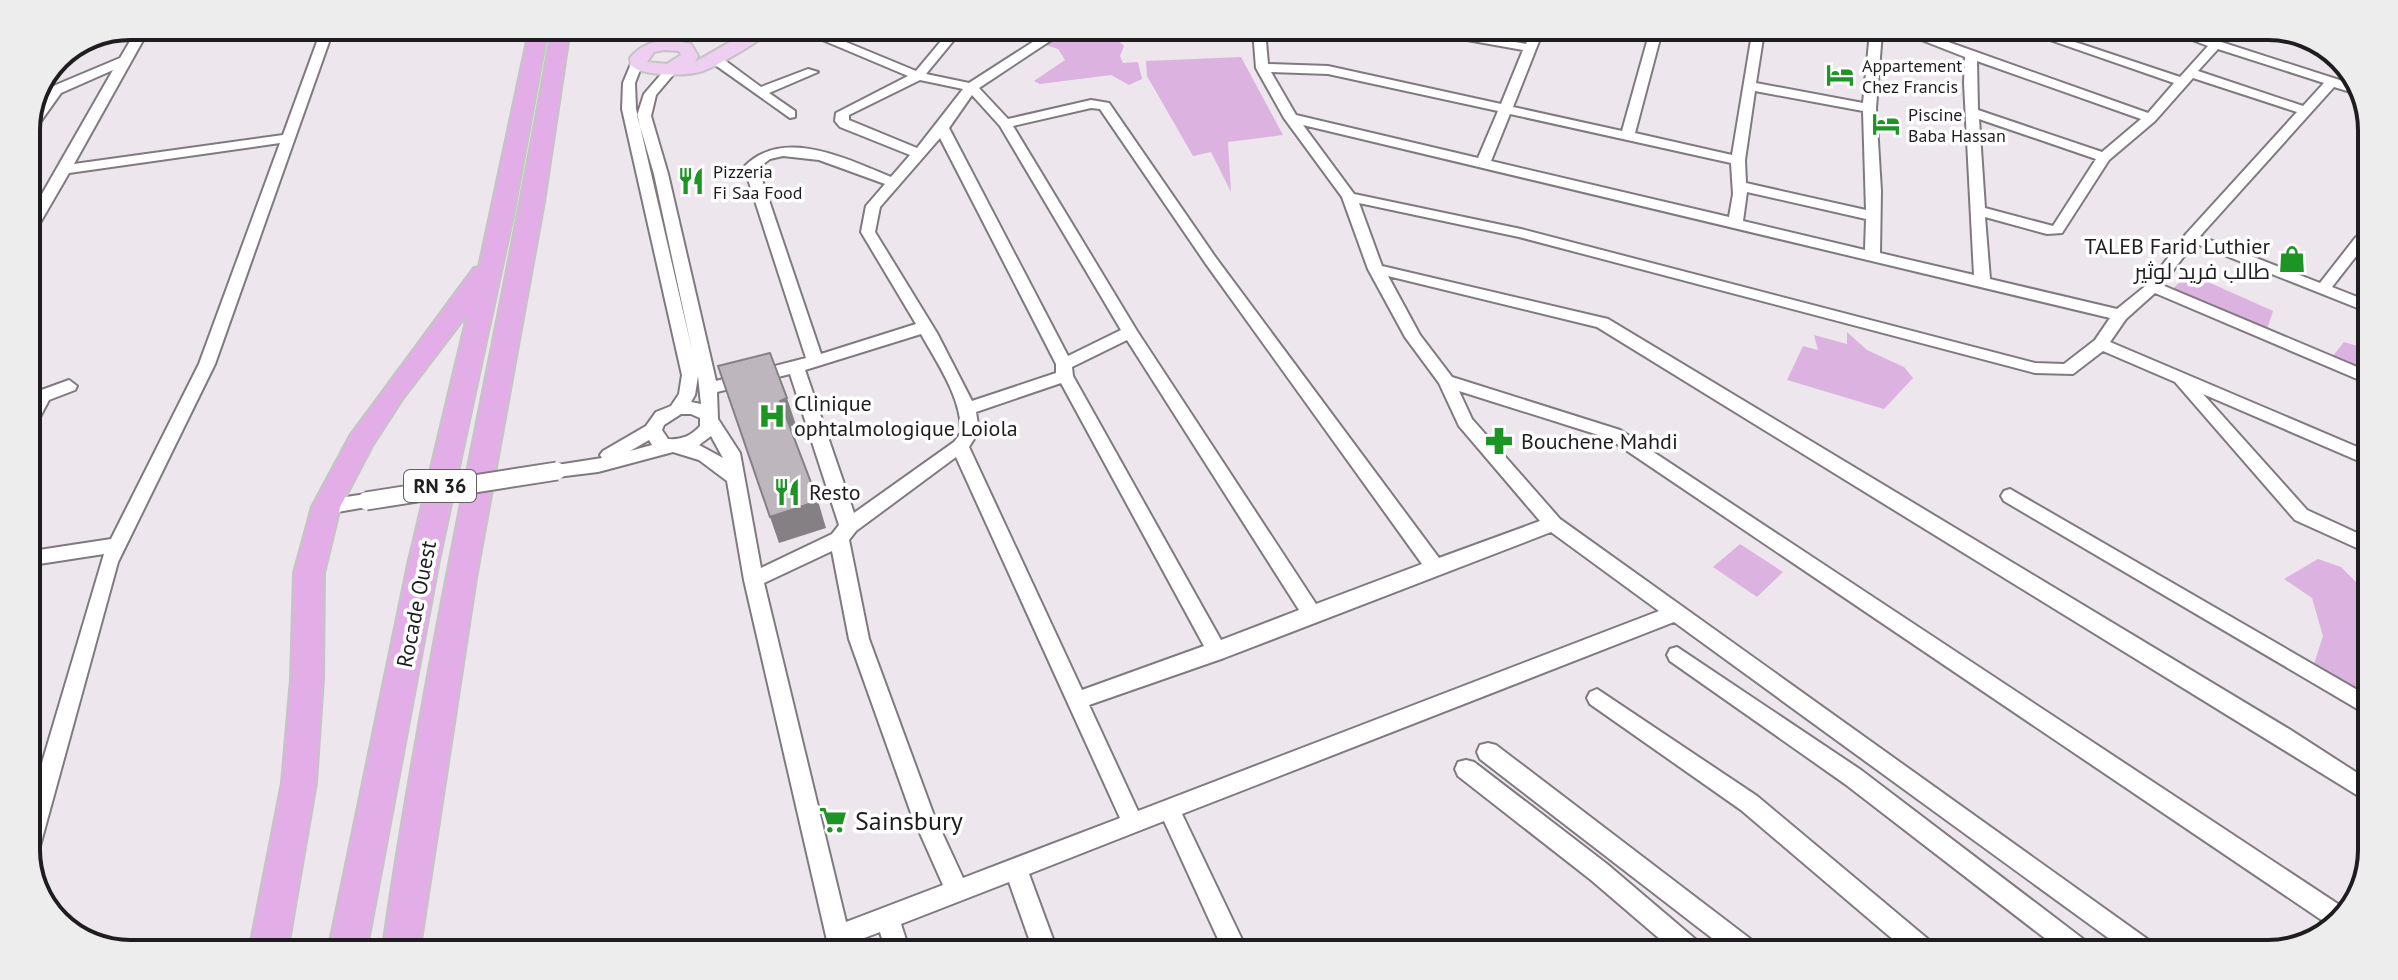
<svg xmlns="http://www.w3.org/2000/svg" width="2398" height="980" font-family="'PT Sans',Cairo,sans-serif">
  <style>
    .green { fill: #dcb3e0 }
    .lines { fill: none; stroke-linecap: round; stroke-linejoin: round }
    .minor-casing { stroke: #807a80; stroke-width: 4 }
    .major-casing { stroke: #c5c4c5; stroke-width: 4 }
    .highway-casing { stroke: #c5c4c5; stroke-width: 4 }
    .minor { fill: #fff; fill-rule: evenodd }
    .major { fill: #eecef1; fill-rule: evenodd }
    .highway { fill: #e3aee8; fill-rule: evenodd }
    .minor-bridge-casing { stroke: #807a80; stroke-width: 21; stroke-linecap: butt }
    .minor-bridge { stroke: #fff; stroke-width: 17 }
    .shaded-wall { fill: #848084 }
    .building { fill: #bdb7bd; stroke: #848084; stroke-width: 2 }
    .labels { text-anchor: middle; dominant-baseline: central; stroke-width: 7; stroke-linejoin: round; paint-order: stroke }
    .far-poi-label { font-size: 18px; fill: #1f1d1f; stroke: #fff; text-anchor: start }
    .shield { fill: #fff; stroke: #626162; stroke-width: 2 }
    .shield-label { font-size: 20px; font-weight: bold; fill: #1f1d1f }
    .poi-label { font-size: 22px; fill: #1f1d1f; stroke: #fff; text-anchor: start }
    .street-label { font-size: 22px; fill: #1f1d1f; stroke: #fff }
    .near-poi-label { font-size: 26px; fill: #1f1d1f; stroke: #fff; text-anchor: start }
    .rim { fill: none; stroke: #1f1d1f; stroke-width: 4 }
  </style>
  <rect width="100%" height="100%" fill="#ede6ed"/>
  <g class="green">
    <polygon points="1070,29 1096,29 1089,36 1119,41 1124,46 1120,56 1123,63 1138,62 1142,79 1129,85 1111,75 1040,84 1034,81 1065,60 1058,49 1046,45"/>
    <polygon points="1241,57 1283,135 1228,142 1231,192 1211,152 1193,156 1147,76 1146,61"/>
    <polygon points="2188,273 2273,311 2267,329 2171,291"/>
    <polygon points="1847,332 1867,350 1904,367 1913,378 1884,409 1787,380 1803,346 1818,350 1814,335 1847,344"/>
    <polygon points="2344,342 2370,350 2369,369 2332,357"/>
    <polygon points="1740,544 1783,572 1757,597 1713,567"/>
    <polygon points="2318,559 2341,567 2367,593 2366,695 2314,664 2323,636 2312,598 2284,579"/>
  </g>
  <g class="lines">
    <g class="minor-casing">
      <g id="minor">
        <polygon points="139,26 151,26 74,164 283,135 318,39 316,27 328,27 330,39 215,364 118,562 37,857 34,864 30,866 26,857 26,817 104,554 26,566 26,552 111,539 199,364 280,143 69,173 33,235 26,239 26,222 113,70 61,93 31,135 26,136 28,120 51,87 120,58"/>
        <path d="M794,28H812L916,71L941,41L913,29H930L946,35L951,29H963L926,74L969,83L1053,29H1068L979,88L1008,119L1091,100L1109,103L1216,258L1439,558L1540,521L1459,426L1439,383L1405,337L1368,269L1342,197L1284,118L1256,68L1253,30H1265L1268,64L1328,66L1501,104L1523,50L1439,35L1433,31H1457L1526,44L1531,31H1543L1513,107L1622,131L1650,31H1662L1635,133L1732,155L1751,40L1721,35L1719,32H1764L1756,83L1863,103L1870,32H1882L1876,108L1881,191L1880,253L1974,275L1964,83L1965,57L1901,32H1920L2148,113L2174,83L2030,33H2048L2180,77L2208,46L2174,33H2193L2358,86L2361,95L2334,87L2200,236L2320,283L2356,237L2371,239V248L2364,246L2332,287L2370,302V313L2194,243L2162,285L2369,372V384L2155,293L2126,319L2110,342L2369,452L2368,465L2203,394L2307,510L2368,538V553L2295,520L2175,382L2103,351L2073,374L2035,373L1519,237L1359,203L1382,266L1608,319L2289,729L2365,778V800L1597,327L1388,276L1420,335L1452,377L1620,430L2347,910L2332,927L1608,438L1459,391L1472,419L1560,519L2157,946L2161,954L2129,953L1674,622L1182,814L1247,950H1223L1164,821L1029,874L1057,950H1033L1009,882L901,924L909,949H885L880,932L851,943V949H829L744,580L727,481L699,460L673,452L598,472L557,477L548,471L557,465L602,458L600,455L603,451L646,426L656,412L671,406L679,394L682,375L622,109L623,83L633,59L643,62L635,83L636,109L692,350L654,174L637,116L644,94L669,65L673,64L679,68L656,95L651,116L668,174L716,381L806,358L744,167C783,126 849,160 891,177L910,155L840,127L835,121L836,113L908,76ZM2218,49L2324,83L2303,106L2198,71ZM1977,61L2141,119L2102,152L1978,110ZM1271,72L1328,74L1498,111L1478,158L1296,115ZM2193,78L2297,112L2186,234L2148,284L2117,309L1990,279L1985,217L2047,234L2062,233L2109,160L2155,121ZM920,80L963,89L917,148L849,120V115ZM1755,91L1863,111L1866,210L1746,183L1745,160ZM972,95L1000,126L1121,330L1068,356L949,128ZM1091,108L1100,109L1206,264L1422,564L1316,604L1137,331L1013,126ZM1510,114L1731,163L1733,194L1729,217L1491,161ZM1979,119L2096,159L2053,226L1985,208ZM1303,125L2110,318L2095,340L2064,364L2035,363L1521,229L1354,194ZM940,138L1056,364V373L972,401L937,333L875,232L880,207ZM783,156L819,160L885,184L866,206L861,232L916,324L821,354L758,168L770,159ZM1747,192L1866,219L1865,250L1743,221ZM921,334C937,363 962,398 961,433L954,442L854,513L805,370ZM1127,340L1299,610L1221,640L1073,376L1072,367ZM790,374L839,525L832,534L761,568L740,453L718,419L717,392ZM698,376L701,404L691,402L695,395ZM1061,383L1204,646L1082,690L969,447L979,431L976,412ZM681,414H691L700,418V426C691,436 682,440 668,439L662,430L664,425ZM711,436L723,458L699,445ZM649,440L652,445L630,451ZM956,457L1120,818L963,878L933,813L869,639L849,540L856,531ZM1551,532L1659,611L1138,811L1089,705L1224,658ZM832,551L849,639L911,813L943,885L846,922L764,583Z"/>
        <polygon points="711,56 719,56 761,87 808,69 818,72 769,93 795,111 795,117 790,118 711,62"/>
        <polygon points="69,380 77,386 75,390 49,400 33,430 26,432 26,411 36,392"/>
        <polygon points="2010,489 2366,695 2366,714 2004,501 2001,496 2004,491"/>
        <polygon points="366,494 372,496 375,501 372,506 326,514 317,507 326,500"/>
        <polygon points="1677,647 1861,770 2091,945 2095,953 2064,953 1845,784 1670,661 1667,655 1670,649"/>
        <polygon points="1597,689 1757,796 1935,945 1939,953 1909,953 1741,810 1590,704 1587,698 1590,692"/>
        <polygon points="1488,743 1496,745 1757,944 1761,952 1730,952 1480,759 1477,752 1480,745"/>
        <polygon points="1466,760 1474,762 1607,864 1701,944 1705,952 1675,952 1591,880 1458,776 1455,769 1458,762"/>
      </g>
    </g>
    <g class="major-casing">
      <path id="major" d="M754,28H774C761,41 721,64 703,71C689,76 642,77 631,65L630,58C645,39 668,38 691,44L698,56L695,62ZM664,50L679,51L681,55L667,64L647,62L654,52Z"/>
    </g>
    <g class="highway-casing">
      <g id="highway">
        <polygon points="530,27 548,27 513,216 439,560 367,947 329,947 409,560 468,313 403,398 372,446 340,507 324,573 323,679 316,783 288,947 250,947 282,783 291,679 294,573 312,507 350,436 474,268 479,267"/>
        <path d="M552,28H570L544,202L476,578L420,947H383C427,639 499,335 552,28Z"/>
      </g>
    </g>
    <use href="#minor" class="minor"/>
    <use href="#major" class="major"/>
    <use href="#highway" class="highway"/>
    <g class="minor-bridge-casing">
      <polyline id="minor-bridge" points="366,501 557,471"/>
    </g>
    <use href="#minor-bridge" class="minor-bridge"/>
  </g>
  <g class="shaded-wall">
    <polygon points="787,398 796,425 788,427 780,401"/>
    <polygon points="818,501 826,528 779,543 770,517"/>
  </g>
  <polygon class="building" points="770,353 787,398 780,401 818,501 770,517 718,366"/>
  <defs>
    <g id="hotel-bare" transform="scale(2.16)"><path d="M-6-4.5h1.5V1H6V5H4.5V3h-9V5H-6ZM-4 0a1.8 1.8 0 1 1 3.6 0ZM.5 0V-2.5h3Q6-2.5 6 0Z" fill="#1c9524" stroke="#fff" stroke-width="2.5" paint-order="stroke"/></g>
    <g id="restaurant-bare" transform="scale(2.16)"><path d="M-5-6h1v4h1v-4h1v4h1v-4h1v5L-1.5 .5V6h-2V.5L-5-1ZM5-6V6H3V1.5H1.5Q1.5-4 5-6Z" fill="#1c9524" stroke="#fff" stroke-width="2.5" paint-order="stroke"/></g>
    <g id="shop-bare" transform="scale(2.16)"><path d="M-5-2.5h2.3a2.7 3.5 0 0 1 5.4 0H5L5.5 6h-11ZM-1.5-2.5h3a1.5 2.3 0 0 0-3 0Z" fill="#1c9524" stroke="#fff" stroke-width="2.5" paint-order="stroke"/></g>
    <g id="hospital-bare" transform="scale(2.16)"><path d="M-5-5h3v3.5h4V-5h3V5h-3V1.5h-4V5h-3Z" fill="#1c9524" stroke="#fff" stroke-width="2.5" paint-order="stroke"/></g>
    <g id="pharmacy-bare" transform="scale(2.16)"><path d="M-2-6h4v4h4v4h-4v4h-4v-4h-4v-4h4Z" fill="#1c9524" stroke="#fff" stroke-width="2.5" paint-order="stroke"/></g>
    <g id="supermarket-bare" transform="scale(2.16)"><path d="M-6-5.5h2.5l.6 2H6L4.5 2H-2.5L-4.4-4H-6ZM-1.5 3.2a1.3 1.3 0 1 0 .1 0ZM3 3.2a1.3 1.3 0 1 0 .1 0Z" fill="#1c9524" stroke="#fff" stroke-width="2.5" paint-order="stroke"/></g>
  </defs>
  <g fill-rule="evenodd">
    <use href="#hotel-bare" x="1840" y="75"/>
    <use href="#hotel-bare" x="1886" y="124"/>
    <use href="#restaurant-bare" x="691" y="181"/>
    <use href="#shop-bare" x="2292" y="259"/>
    <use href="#hospital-bare" x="772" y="416"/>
    <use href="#pharmacy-bare" x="1499" y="441"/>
    <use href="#restaurant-bare" x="787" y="492"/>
    <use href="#supermarket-bare" x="833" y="820"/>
  </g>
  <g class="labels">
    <g class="far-poi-label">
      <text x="1862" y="65">Appartement<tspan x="1862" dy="21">Chez Francis</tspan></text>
      <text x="1908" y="114">Piscine<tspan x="1908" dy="21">Baba Hassan</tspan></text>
      <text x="713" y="171">Pizzeria<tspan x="713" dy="21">Fi Saa Food</tspan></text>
    </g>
    <rect class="shield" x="404" y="470" width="72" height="32" rx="6"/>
    <g class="shield-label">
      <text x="440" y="486">RN 36</text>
    </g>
    <g class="poi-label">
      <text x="2270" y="246" text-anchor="end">TALEB Farid Luthier<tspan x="2270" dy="25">طالب فريد لوثير</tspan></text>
      <text x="794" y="403">Clinique<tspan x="794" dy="25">ophtalmologique Loiola</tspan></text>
      <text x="1521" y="441">Bouchene Mahdi</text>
      <text x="809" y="492">Resto</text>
    </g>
    <g class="street-label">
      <text transform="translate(416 604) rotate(-79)">Rocade Ouest</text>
    </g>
    <g class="near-poi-label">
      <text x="855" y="820">Sainsbury</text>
    </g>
  </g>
  <path d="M0 0H2398V980H0ZM130 40H2268A90 90 0 0 1 2358 130V850A90 90 0 0 1 2268 940H130A90 90 0 0 1 40 850V130A90 90 0 0 1 130 40Z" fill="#ededed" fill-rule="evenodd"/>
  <path class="rim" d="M130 40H2268A90 90 0 0 1 2358 130V850A90 90 0 0 1 2268 940H130A90 90 0 0 1 40 850V130A90 90 0 0 1 130 40Z"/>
</svg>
